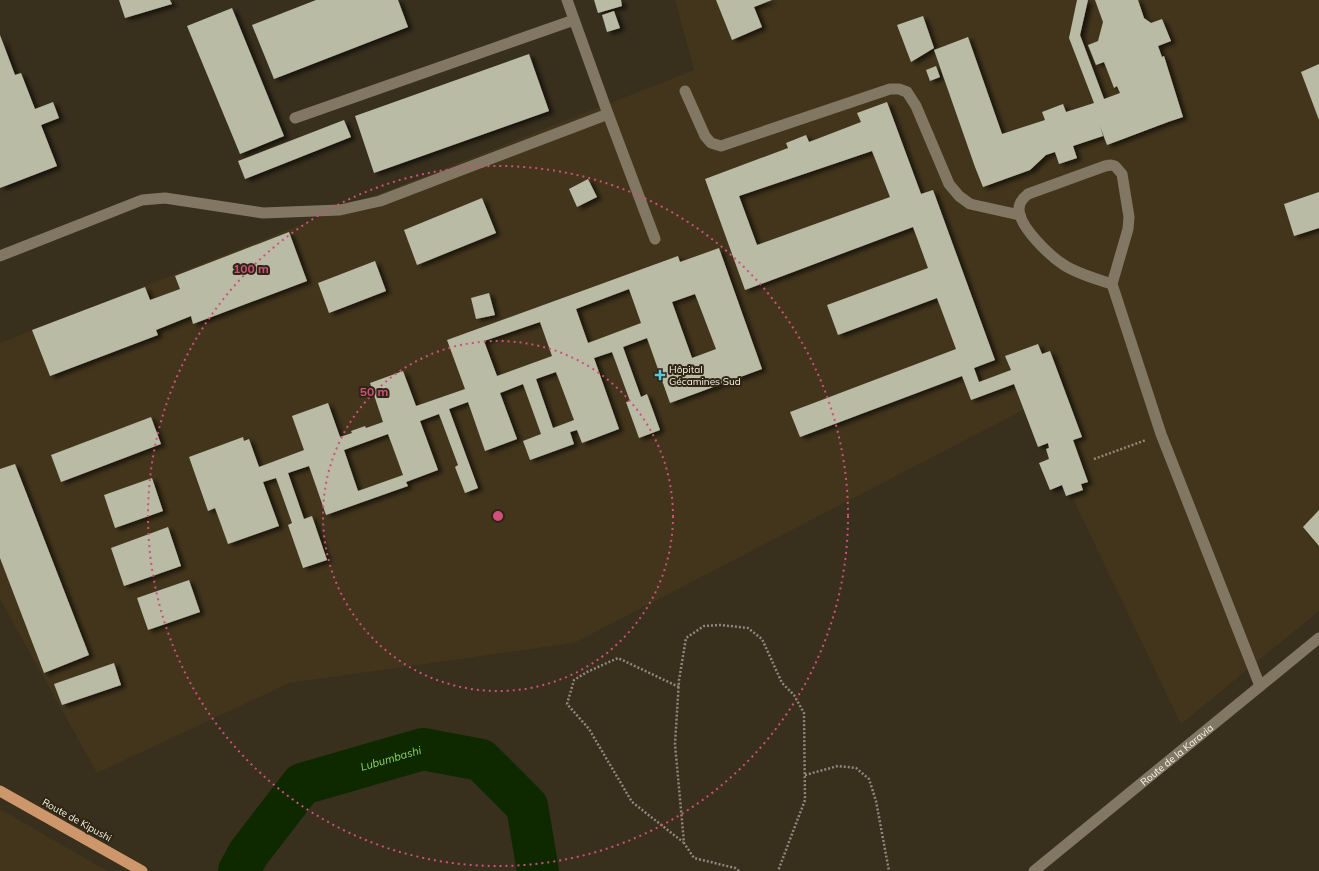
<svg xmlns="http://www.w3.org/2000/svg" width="1319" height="871" font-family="Mulish,sans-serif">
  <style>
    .built { fill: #42351c }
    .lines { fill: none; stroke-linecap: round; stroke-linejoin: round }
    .river { stroke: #0e2900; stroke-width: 42 }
    .building { fill: #babba4; fill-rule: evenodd; filter: url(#shadow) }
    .path { stroke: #908979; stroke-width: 2.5; stroke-dasharray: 2 2; stroke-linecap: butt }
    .service { stroke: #827762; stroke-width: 11 }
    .minor { stroke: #827762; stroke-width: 11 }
    .trunk { stroke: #ce976b; stroke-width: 11 }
    .ring { fill: none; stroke: #d04f7e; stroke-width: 2; stroke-dasharray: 2 4 }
    .poi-dot { fill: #57c9e2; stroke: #2e2513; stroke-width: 1.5 }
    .labels { text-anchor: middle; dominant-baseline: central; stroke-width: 4; stroke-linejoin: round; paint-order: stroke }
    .poi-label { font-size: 10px; fill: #faf4e8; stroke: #2e2513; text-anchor: start }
    .street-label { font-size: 10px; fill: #faf4e8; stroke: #2e2513 }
    .water-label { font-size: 11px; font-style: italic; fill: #8fd46a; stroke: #2e2513 }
    .centre { fill: #d04f7e; stroke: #2e2513; stroke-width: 2 }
    .ring-label { font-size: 12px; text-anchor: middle; font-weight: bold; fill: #d04f7e; stroke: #2e2513; stroke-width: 4; stroke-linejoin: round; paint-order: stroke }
  </style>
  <defs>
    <filter id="shadow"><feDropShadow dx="4.5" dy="2.5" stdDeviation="2" flood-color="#0009"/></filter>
  </defs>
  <rect width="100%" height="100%" fill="#382f1d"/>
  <g class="built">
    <polygon points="675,0 1319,0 1319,611 1181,724 1029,407 574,643 289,683 97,773 0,599 0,343 694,70"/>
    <polygon points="0,809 107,871 0,871"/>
  </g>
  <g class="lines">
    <path class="river" id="s1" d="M239,871L248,854L302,784L423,749L481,760L527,806L538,871"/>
  </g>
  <g class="building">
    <polygon points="119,0 170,0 172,4 125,18"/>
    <polygon points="316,0 398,0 408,27 274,79 252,25"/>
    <polygon points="594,0 621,0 622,6 598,13"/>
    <polygon points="716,0 772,0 754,7 762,27 732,40"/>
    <polygon points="1077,0 1088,0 1080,35 1104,99 1120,93 1117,86 1114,88 1104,62 1096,65 1088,45 1098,41 1103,22 1095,0 1138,0 1144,18 1151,23 1162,19 1171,41 1158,46 1162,57 1164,56 1183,117 1168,122 1107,145 1100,126 1103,136 1073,146 1077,158 1059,164 1055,152 1046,155 1030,170 983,187 975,167 934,50 968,37 1002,134 1045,120 1042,112 1063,104 1066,112 1094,103 1069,38"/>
    <polygon points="232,8 284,136 240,154 187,26"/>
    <polygon points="614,11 620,28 607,32 602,15"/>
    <polygon points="923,16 934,48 911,62 897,25"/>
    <polygon points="0,35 15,75 21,73 35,109 53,102 59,118 41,125 57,166 0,188"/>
    <polygon points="529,54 549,111 374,173 355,116"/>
    <polygon points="1319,64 1319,120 1301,72"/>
    <polygon points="936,66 940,77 930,81 926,70"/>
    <path d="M887,102L921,194L933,190L995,360L974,368L979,382L1011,370L1005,356L1038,344L1042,354L1050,351L1082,437L1073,440L1088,482L1081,484L1083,490L1066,496L1062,485L1050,490L1039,463L1049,459L1046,449L1049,448L1048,443L1038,447L1014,384L971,400L962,376L800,437L790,412L956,349L937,298L838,335L827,305L928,268L913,227L745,290L705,179L788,148L786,143L806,135L809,142L861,122L857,113ZM872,151L890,197L757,245L739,196Z"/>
    <polygon points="344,120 351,137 245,179 238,161"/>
    <polygon points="588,179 597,197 577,207 569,189"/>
    <polygon points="1319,192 1319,228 1294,236 1284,204"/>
    <polygon points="482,198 496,233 417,265 404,230"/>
    <polygon points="289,232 307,281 193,324 191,316 156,330 158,335 50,376 32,330 145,287 150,300 180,289 175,276"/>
    <path d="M719,248L762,369L670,403L647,338L623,347L641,397L647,394L660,430L639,438L626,402L630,401L612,352L594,358L619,429L582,443L577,430L570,432L574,444L530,460L523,441L541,434L523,384L500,393L517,439L485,451L468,402L449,409L478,488L465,493L455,467L458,465L439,414L420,421L438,470L406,482L408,486L326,515L309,466L288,473L304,519L312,516L327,560L303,568L288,525L292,523L276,478L263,482L279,526L228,544L215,508L208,511L189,457L243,437L244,441L249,439L259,467L304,450L292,416L328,403L340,437L352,433L351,431L365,426L366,428L383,422L370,383L403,371L416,406L465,389L447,340L678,256L680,262ZM629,289L641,323L588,343L576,309ZM695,294L716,349L692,358L672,302ZM540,322L552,356L497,376L484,341ZM556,372L574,420L553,428L536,379ZM388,434L403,475L358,491L344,450Z"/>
    <polygon points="375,261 386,291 329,313 318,283"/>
    <polygon points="489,293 495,315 476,319 471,298"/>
    <polygon points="151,417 161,444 61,482 51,455"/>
    <polygon points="15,464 89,655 44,673 0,558 0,469"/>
    <polygon points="152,478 163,511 115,528 104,495"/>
    <polygon points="1319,510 1319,546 1303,527"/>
    <polygon points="168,527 181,566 124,586 111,548"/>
    <polygon points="189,580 200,612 148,630 137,598"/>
    <polygon points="114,663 121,685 62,705 54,684"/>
  </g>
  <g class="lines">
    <g class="path">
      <polyline points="1094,459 1146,440"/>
      <polyline points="679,687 618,658 587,672 574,680 567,704 589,729 632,802 683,842"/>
      <polyline points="805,775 838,766 856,768 869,779 876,801 889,871"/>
      <polyline points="739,871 735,868 694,858 684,843 675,744 679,680 686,638 704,626 721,625 748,628 762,639 782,683 794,695 804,713 805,800 778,871"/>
    </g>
    <g class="service">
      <polyline points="685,91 705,136 711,143 721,146 890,89 899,89 907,92 916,106 949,184 959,196 970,204 1020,215"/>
      <polyline points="608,114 655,239"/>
      <polyline points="295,118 574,20"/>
      <polyline points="0,256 142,200 165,198 263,213 340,210 380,201 608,114 567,0"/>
      <path d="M1112,284C1096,279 1078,274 1064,265C1050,256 1019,227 1019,209C1019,203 1023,198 1028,194L1105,166L1111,165L1115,166L1122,174L1129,217L1128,229L1112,284L1161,434L1260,686"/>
    </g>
    <path class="minor" id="s2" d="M1034,871L1319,638"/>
    <polyline class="trunk" points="0,791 142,871"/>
  </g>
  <g class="ring">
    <circle cx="498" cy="516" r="175"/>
    <circle cx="498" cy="516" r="350"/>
  </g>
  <path class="poi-dot" d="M658 369h4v4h4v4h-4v4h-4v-4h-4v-4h4z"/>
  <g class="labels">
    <g class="poi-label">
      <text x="669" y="369">Hôpital<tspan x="669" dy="12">Gécamines Sud</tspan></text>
    </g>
    <g class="street-label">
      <text stroke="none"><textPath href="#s2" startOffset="184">Route de la Karavia</textPath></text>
      <text transform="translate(77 820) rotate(29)">Route de Kipushi</text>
    </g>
    <g class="water-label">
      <text stroke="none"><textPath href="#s1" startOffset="200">Lubumbashi</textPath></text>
    </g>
  </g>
  <circle cx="498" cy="516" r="6" class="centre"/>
  <g class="ring-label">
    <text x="251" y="273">100 m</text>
    <text x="374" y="396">50 m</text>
  </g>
</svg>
